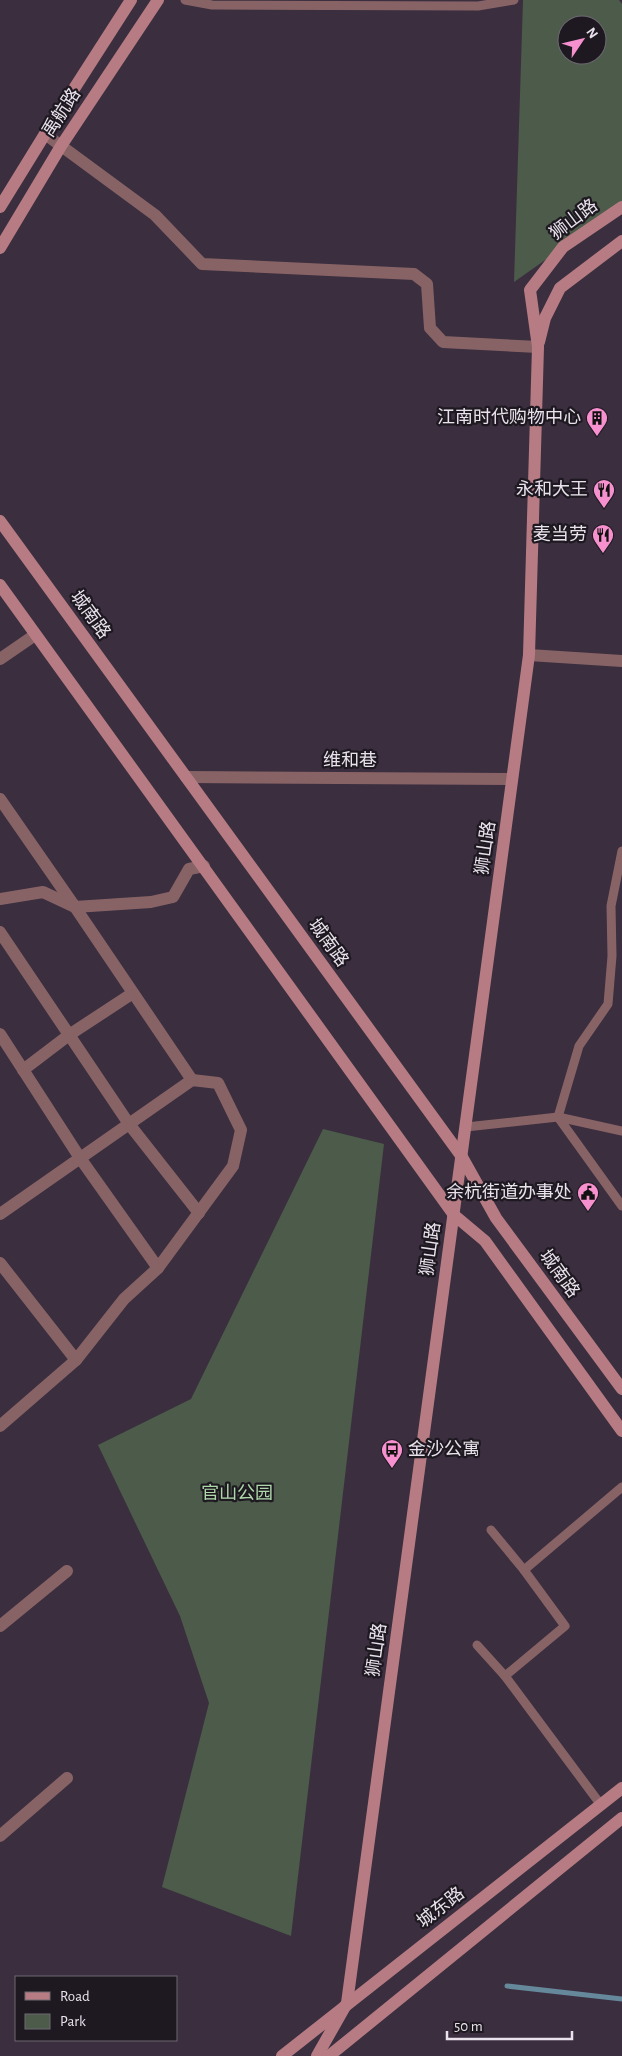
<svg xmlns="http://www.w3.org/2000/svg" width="622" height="2056" font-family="'Alegreya Sans','Noto Sans SC',sans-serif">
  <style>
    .green { fill: #4c5b4a; fill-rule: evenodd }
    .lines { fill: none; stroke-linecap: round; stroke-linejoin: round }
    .stream { stroke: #65889b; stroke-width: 5 }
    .lane { stroke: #886366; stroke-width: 9 }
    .street { stroke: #886366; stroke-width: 12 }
    .secondary { stroke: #b77c83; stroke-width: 12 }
    .labels { text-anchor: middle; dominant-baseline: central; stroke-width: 4.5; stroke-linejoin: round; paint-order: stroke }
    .street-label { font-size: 18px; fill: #e9e2ed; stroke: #1e1921 }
    .poi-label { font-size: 18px; fill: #e9e2ed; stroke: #1e1921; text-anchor: end }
    .park-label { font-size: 18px; fill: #add8a9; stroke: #1e1921 }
  </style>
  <rect width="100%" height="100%" fill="#3a2e3f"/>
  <g class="green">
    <path d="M523,0H619L622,4V206L514,282ZM567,25H597V55H567Z"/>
    <polygon points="323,1129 384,1144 291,1936 162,1887 209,1703 180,1616 98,1445 191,1399"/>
  </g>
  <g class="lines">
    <polyline class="stream" points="507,1986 622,1999"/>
    <g class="lane">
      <polyline points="185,0 212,5 478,6 514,0"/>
      <polyline points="622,851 611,906 612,956 608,1004 579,1046 558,1117 622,1206"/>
      <polyline points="466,1127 558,1117 622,1131"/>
      <polyline points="491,1530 524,1570 565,1626 505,1676"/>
      <polyline points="524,1570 622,1487"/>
      <polyline points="477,1645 505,1676 601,1805"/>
    </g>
    <g class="street">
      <polyline points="45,134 155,215 202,264 414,274 427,284 430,328 443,342 538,347"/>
      <polyline points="529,655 622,661"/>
      <polyline points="0,659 35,635"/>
      <polyline points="186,777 512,779"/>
      <polyline points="0,799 75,907 151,902 173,897 189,869 204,866"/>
      <polyline points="0,899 43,892 75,907 192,1080"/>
      <polyline points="0,932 129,1124 199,1213"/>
      <polyline points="0,1034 80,1158 158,1268"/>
      <polyline points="23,1070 69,1035 133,993"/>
      <polyline points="0,1214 192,1080 218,1083 241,1130 233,1166 158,1268 124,1299 76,1360"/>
      <polyline points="0,1263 76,1360 0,1426"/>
      <polyline points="0,1626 67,1571"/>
      <polyline points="0,1836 67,1778"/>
    </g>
    <g class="secondary">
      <polyline points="0,207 45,134 131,0"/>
      <polyline points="0,248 61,146 158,0"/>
      <polyline points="539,342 545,318 560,288 622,241"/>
      <polyline points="0,521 462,1157 496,1218 622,1389"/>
      <polyline points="0,585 454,1215 485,1241 622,1431"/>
      <polyline points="282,2056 622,1788"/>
      <polyline points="317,2056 347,2003 529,655 538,347 530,290 563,247 622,207"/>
      <polyline points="329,2056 622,1818"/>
    </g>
  </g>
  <defs>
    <g id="building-pin" transform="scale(1.125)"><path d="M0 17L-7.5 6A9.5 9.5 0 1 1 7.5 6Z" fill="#f790ce" stroke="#1e1921"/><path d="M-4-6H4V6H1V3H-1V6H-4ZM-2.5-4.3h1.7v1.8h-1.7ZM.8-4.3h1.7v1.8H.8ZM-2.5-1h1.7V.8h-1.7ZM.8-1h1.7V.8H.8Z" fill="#111"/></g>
    <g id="restaurant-pin" transform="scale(1.125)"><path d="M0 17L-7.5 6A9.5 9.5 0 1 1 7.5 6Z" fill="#f790ce" stroke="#1e1921"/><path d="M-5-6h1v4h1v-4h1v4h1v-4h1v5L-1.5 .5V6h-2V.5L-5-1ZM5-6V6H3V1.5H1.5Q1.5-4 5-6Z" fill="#111"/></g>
    <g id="civic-pin" transform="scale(1.125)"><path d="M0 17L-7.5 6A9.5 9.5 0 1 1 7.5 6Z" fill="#f790ce" stroke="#1e1921"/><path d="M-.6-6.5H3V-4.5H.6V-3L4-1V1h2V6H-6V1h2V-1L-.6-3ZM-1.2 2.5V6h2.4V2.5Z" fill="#111"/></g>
    <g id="bus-pin" transform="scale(1.125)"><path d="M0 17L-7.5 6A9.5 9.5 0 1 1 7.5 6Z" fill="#f790ce" stroke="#1e1921"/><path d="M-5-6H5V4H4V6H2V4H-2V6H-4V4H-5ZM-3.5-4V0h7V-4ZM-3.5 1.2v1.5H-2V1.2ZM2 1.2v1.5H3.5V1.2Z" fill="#111"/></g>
  </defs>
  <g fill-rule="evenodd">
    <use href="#building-pin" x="597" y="418"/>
    <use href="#restaurant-pin" x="604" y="490"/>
    <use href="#restaurant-pin" x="603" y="535"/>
    <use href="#civic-pin" x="588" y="1193"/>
    <use href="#bus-pin" x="392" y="1450"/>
  </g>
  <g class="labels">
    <g class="street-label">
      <text transform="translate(62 113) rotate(-57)">禹航路</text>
      <text transform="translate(574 220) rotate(-37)">狮山路</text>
      <text transform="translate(90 615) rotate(54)">城南路</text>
      <text x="350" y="761">维和巷</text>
      <text transform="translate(486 848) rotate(-82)">狮山路</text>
      <text transform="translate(328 943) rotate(54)">城南路</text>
      <text transform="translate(431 1249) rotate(-82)">狮山路</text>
      <text transform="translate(559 1274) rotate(54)">城南路</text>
      <text transform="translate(377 1650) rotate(-82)">狮山路</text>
      <text transform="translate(441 1908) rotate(-38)">城东路</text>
    </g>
    <g class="poi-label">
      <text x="581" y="418">江南时代购物中心</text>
      <text x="588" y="490">永和大王</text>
      <text x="587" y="535">麦当劳</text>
      <text x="572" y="1193">余杭街道办事处</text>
      <text x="408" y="1450" text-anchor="start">金沙公寓</text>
    </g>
    <g class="park-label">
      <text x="237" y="1494">官山公园</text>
    </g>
  </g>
  <rect x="15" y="1976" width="162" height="65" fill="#1e1921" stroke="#6f6973"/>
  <rect x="25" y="1992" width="25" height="8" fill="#b77c83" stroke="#6f6973"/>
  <text x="60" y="2001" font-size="15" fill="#e9e2ed">Road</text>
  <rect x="25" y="2014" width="25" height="15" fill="#4c5b4a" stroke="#6f6973"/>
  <text x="60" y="2026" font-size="15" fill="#e9e2ed">Park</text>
  <g transform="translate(582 40) rotate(55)"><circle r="24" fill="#1e1921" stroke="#6f6973"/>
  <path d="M0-4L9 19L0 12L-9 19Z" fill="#f790ce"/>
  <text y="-8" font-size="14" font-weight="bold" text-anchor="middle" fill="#e9e2ed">N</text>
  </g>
  <path d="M447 2031v8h125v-8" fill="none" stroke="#e9e2ed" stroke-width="2.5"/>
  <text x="454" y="2031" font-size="15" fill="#e9e2ed" stroke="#1e1921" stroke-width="4" paint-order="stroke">50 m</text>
</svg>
